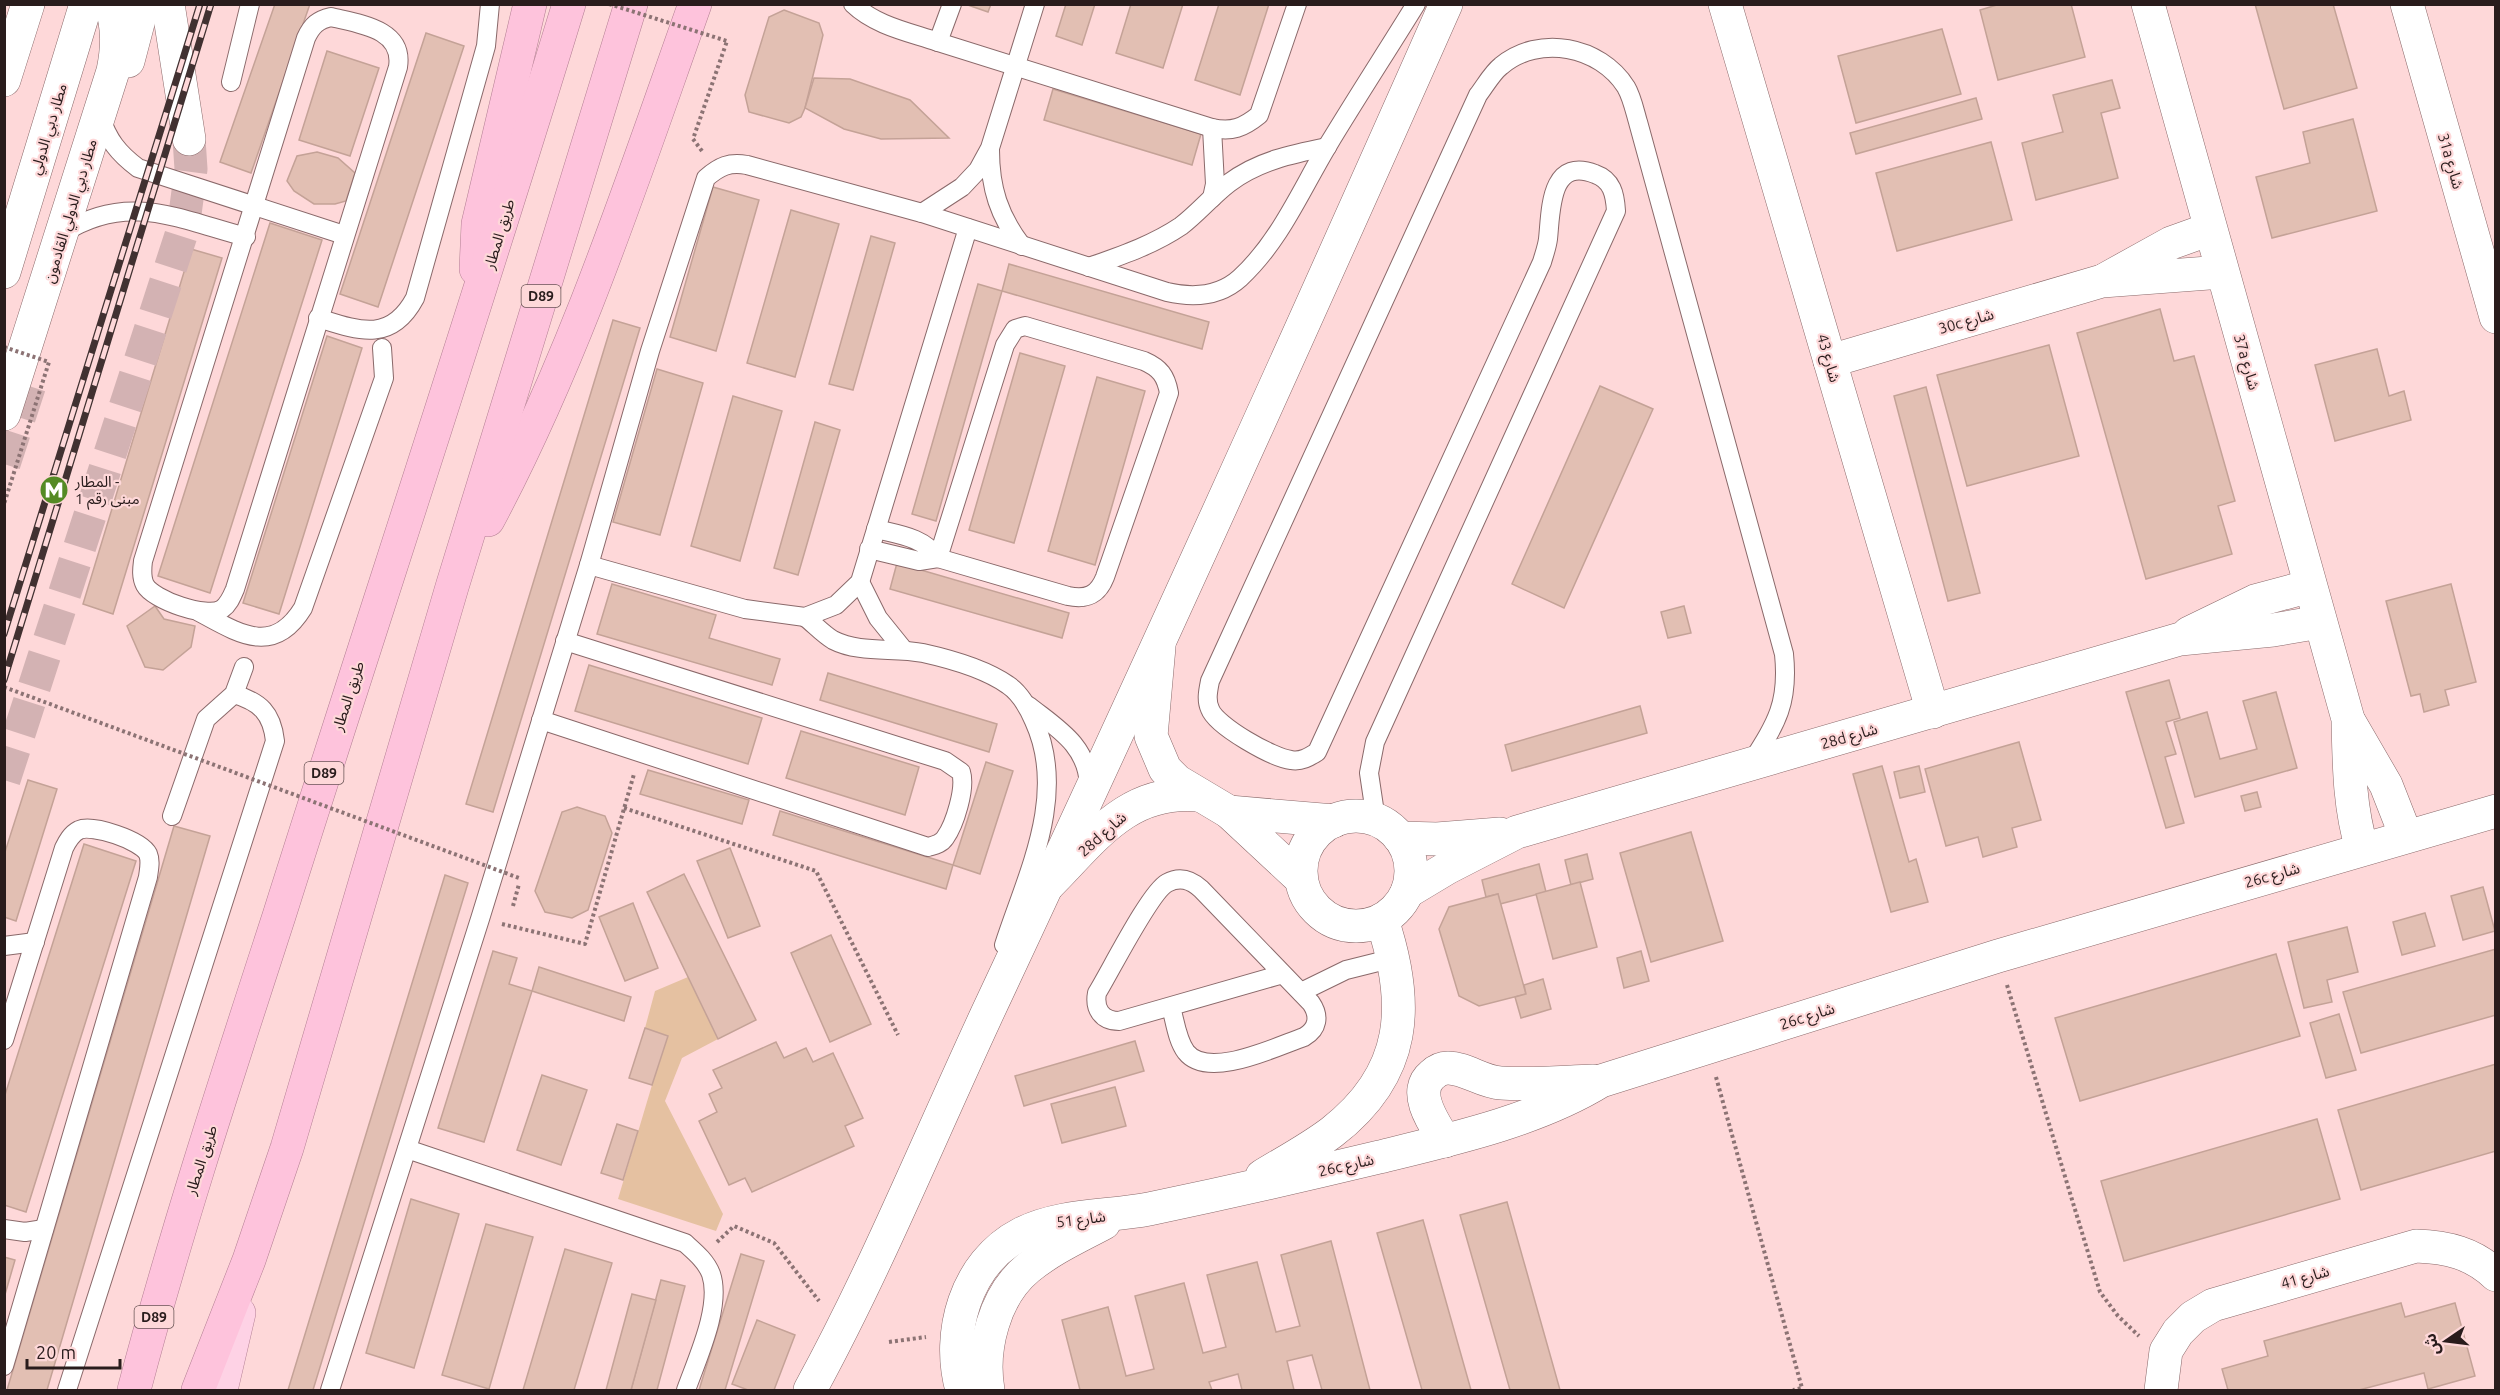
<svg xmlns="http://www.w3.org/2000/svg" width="2500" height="1395" font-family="Ubuntu,'Noto Sans Arabic',sans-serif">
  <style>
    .green { fill: #e5c1a1 }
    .building { fill: #e2bfb3; stroke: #c4a297; stroke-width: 1.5 }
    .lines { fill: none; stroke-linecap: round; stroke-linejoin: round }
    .secondary-tunnel { stroke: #d3b2b3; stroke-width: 33; stroke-dasharray: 33 16; stroke-linecap: butt }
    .service-casing { stroke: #8a696a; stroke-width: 20 }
    .minor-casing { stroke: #8a696a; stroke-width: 34 }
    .secondary-casing { stroke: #8a696a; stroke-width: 34 }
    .primary-casing { stroke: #b37f93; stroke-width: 34 }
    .trunk-casing { stroke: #b37f93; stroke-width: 34 }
    .path { stroke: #8c7374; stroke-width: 4; stroke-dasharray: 3 3; stroke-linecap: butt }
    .service { stroke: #fff; stroke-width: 18 }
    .minor { stroke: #fff; stroke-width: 33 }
    .secondary { stroke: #fff; stroke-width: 33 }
    .primary { stroke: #fed2e5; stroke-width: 33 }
    .trunk { stroke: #fec3dc; stroke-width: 33 }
    .rail-casing { stroke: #413131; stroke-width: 7 }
    .rail { stroke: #fed8d9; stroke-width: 4.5; stroke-dasharray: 14; stroke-linecap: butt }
    .path-bridge { stroke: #8c7374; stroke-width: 4; stroke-dasharray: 3 3; stroke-linecap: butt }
    .labels { text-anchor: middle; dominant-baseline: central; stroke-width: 4.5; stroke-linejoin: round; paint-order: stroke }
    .shield { fill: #fed8d9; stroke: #695455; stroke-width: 1.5 }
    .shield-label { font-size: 14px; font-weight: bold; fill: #291c1c }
    .street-label { font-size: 15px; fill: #291c1c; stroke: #fed8d9 }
    .poi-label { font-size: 15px; fill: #291c1c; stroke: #fed8d9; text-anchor: start }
  </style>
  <rect width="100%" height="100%" fill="#fed8d9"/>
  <polygon class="green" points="688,977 718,1039 682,1058 665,1101 723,1214 716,1231 618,1199 652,1085 645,1028 655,991"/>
  <g class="building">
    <polygon points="275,4 310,4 251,173 220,162"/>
    <polygon points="965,4 991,4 988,12"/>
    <polygon points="1066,4 1095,4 1082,45 1056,36"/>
    <polygon points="1131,4 1183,4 1163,68 1116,53"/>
    <polygon points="1219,4 1269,4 1240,95 1195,80"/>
    <polygon points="2000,4 2071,4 2085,57 1998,80 1980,10"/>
    <polygon points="2255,4 2333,4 2357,88 2284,109"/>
    <polygon points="784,10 819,23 823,35 805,108 801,117 789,123 749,112 745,95 769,17"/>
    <polygon points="1942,29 1961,94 1856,123 1838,56"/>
    <polygon points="426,33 464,46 378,307 340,294"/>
    <polygon points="327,51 379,68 350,156 299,140"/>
    <polygon points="814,78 850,79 910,100 949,138 881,139 844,129 805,108"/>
    <polygon points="2112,80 2120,108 2101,113 2118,178 2036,200 2022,143 2063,132 2053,95"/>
    <polygon points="1053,89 1201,134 1192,165 1044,120"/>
    <polygon points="1976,98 1982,119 1856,154 1850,133"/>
    <polygon points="2353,119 2377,211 2272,238 2256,177 2310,163 2303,132"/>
    <polygon points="1991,142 2012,220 1897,251 1876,173"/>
    <polygon points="317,152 338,158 355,173 346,201 335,204 314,204 294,191 287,181 297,156"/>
    <polygon points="713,187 759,200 716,351 670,337"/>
    <polygon points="791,210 839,224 795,377 747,363"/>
    <polygon points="270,223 322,240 210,593 158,576"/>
    <polygon points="871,236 895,243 853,390 829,384"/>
    <polygon points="191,249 222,258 113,614 83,604"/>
    <polygon points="1009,264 1209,322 1202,349 1002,291"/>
    <polygon points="978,284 1002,291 936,521 912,514"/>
    <polygon points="2160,309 2174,361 2194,356 2235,501 2218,506 2232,554 2146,579 2077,333"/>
    <polygon points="613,320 640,328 493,812 466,804"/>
    <polygon points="327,336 362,348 279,614 243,603"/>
    <polygon points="2049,345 2079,456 1967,486 1937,375"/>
    <polygon points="2377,349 2389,396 2404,391 2411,420 2335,441 2315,365"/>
    <polygon points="1020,353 1065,366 1014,543 969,530"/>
    <polygon points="657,369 703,383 660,535 613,522"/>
    <polygon points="1097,377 1145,391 1095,565 1048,551"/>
    <polygon points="1600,386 1653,409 1564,608 1512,584"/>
    <polygon points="1926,387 1980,593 1948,601 1894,396"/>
    <polygon points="733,396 782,411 740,561 691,546"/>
    <polygon points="815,422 840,430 798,575 774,568"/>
    <polygon points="897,563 1069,613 1062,638 890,589"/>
    <polygon points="612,584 716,615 709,638 780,659 772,685 597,634"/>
    <polygon points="2451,584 2476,682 2445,690 2449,705 2424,712 2420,694 2411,696 2386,601"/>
    <polygon points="155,606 164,619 195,626 191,647 163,670 145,667 127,626"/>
    <polygon points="1684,606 1691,633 1668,638 1661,612"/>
    <polygon points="589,665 762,718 748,764 575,711"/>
    <polygon points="828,673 997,724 989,752 820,700"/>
    <polygon points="2169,680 2180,718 2166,722 2176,754 2165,757 2184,823 2166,828 2126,692"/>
    <polygon points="2276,692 2297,768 2195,797 2174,722 2207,712 2220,759 2257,749 2243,701"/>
    <polygon points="1640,706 1647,733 1512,771 1505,745"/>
    <polygon points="801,731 919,767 905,815 786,778"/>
    <polygon points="2019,742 2041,820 2012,828 2017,847 1983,857 1978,837 1946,846 1925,769"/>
    <polygon points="986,762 1013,771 980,874 953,865"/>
    <polygon points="1882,766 1909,862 1916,859 1928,902 1891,912 1853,774"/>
    <polygon points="1919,766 1925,792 1900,798 1894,772"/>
    <polygon points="648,770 749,800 742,824 640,794"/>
    <polygon points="28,780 57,789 16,921 4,917 4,855"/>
    <polygon points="2257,792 2261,807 2245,811 2241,796"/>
    <polygon points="577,807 605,816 612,833 588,910 572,918 545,912 535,891 562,812"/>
    <polygon points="780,811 953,865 946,889 773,835"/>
    <polygon points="174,826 210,836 47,1390 7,1390"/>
    <polygon points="1691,832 1723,941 1651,962 1620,853"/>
    <polygon points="84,844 136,861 26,1212 4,1205 4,1098"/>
    <polygon points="730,848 760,926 728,938 697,861"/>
    <polygon points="1587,854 1593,879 1571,885 1565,860"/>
    <polygon points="1539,864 1546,892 1500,904 1498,894 1486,897 1482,880"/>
    <polygon points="684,874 756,1020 718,1039 647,892"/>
    <polygon points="445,875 468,883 313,1390 288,1390"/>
    <polygon points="1580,882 1597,947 1553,959 1536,894"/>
    <polygon points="2483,887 2495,931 2463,940 2451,896"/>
    <polygon points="1498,894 1526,994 1479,1006 1459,996 1439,929 1449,907"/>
    <polygon points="633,903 658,968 625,981 599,917"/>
    <polygon points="2425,913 2435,946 2402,955 2393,922"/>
    <polygon points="2347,927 2358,972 2327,980 2332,1002 2304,1008 2288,942"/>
    <polygon points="831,935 871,1024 830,1042 791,953"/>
    <polygon points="2496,949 2496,1015 2361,1053 2343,992"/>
    <polygon points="493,951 517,958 509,984 532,991 484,1142 438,1128"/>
    <polygon points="1641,951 1649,981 1624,988 1617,958"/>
    <polygon points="2276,954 2300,1036 2080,1101 2055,1018"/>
    <polygon points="539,967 631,997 624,1021 532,991"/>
    <polygon points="1543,979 1551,1009 1521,1018 1515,997 1526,994 1524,985"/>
    <polygon points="2339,1014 2356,1070 2326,1078 2310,1023"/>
    <polygon points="645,1028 668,1036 652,1085 629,1078"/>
    <polygon points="1135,1041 1144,1071 1024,1106 1015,1076"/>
    <polygon points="776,1042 784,1058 806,1048 813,1062 833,1053 863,1118 845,1126 854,1146 752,1192 745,1178 729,1185 699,1121 717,1112 709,1094 722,1088 713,1070"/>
    <polygon points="2496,1064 2496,1151 2361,1190 2338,1110"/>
    <polygon points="542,1075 587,1090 561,1165 517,1150"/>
    <polygon points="1115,1087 1126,1126 1062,1143 1051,1104"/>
    <polygon points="2317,1119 2340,1199 2124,1261 2101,1181"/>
    <polygon points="617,1124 638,1131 623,1180 601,1173"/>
    <polygon points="411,1199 459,1214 414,1368 366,1353"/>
    <polygon points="1507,1202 1560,1390 1510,1390 1460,1215"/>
    <polygon points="1423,1220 1471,1390 1422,1390 1377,1233"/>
    <polygon points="486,1224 533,1237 489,1389 442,1375"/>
    <polygon points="1331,1241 1370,1390 1322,1390 1312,1355 1287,1361 1294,1390 1242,1390 1238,1374 1209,1382 1212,1390 1080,1390 1062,1320 1108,1307 1126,1376 1154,1369 1135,1296 1184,1283 1203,1353 1226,1347 1207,1275 1257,1262 1276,1332 1300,1326 1281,1255"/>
    <polygon points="565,1249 612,1263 574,1390 523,1390"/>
    <polygon points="741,1254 764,1261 725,1390 699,1390"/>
    <polygon points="4,1257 15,1260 4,1298"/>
    <polygon points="661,1280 685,1286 657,1390 631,1390"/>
    <polygon points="632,1294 656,1300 631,1390 606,1390"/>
    <polygon points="2401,1303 2405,1317 2455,1303 2475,1376 2428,1389 2424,1373 2359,1390 2228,1390 2222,1369 2268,1356 2264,1341"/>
    <polygon points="757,1320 795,1335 774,1390 748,1390 732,1384"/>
  </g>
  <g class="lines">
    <g class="secondary-tunnel">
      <polyline points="4,464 32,378"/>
      <polyline points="4,780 183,229 191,169 189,139"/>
    </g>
    <g class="service-casing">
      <g id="service">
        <path d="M853,4C876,26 909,32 938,42L952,4"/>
        <path d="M331,17C360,24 404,29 398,67L235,589C232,596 229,604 222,609C207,619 153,600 145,585C141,577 142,569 143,561L306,38C312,25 318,20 331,17Z"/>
        <path d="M938,42L1212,128C1232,132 1243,128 1259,115L1297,4"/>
        <polyline points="231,82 250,4"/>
        <path d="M100,116C108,140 118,153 138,168L344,235"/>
        <polyline points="1212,128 1215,184 1212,198"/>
        <path d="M990,150C990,188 999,216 1022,246"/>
        <polyline points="922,213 962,187 978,170 990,148 1035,4"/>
        <path d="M63,233C128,192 178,219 246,237"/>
        <path d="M1089,267C1120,256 1153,245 1181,226C1198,213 1212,196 1229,183C1258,161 1292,154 1327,147"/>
        <path d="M318,318C359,331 391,343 415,298L486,46L490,4"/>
        <path d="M1025,326L1144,361C1160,368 1166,376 1169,393L1105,577C1098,595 1087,600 1068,596L938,558L1005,345L1015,329Z"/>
        <path d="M869,549L919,561L938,558C923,537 900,535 876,529"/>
        <polyline points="589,565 745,609 805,617 836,605 860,582 968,228"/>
        <polyline points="860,582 878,618 903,649"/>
        <path d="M199,612C238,633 273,657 303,608L384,378L382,348"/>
        <path d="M805,617C814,624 823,634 833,640C860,654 894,647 923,653C950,659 984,668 1008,685C1020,693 1028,707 1034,721C1068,795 1027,874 1004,945"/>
        <path d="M1029,706C1058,729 1087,745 1089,785"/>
        <path d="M541,720L928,847C935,845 941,844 945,838C955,824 966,788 961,772L945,761L565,641"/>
        <polyline points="172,816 206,719 234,694 244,667"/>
        <path d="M1376,820L1369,773L1375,742L1616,211C1615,194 1612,180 1595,174C1549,156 1551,212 1548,239C1547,247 1544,255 1542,262L1317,752C1309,757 1301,762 1291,760C1273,758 1216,726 1210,709C1206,700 1208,691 1210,681L1478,95C1485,86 1492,73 1501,66C1539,34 1600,46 1626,87C1632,97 1635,112 1638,122L1784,654C1789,703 1777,722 1751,763"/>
        <polyline points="4,946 35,942"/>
        <polyline points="1301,992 1346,970 1394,958"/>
        <path d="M1171,1007C1175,1021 1177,1040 1186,1052C1208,1080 1275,1047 1304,1037C1318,1029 1320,1016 1311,1003L1201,889C1191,880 1180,876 1167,883C1150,892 1110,972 1097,993C1094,1009 1102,1021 1119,1021L1283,974"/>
        <path d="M4,1040L64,848C67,842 71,834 79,830C92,824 141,840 148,854C151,861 149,869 148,877L4,1366"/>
        <path d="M407,1149L685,1243C695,1252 706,1261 711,1274C722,1306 697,1359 686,1390"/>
        <polyline points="4,1229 25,1232 44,1229"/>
        <path d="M67,1390L275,741C272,713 260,702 234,694"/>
        <path d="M330,1390L480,919L589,565L650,351L706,178C720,166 729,162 747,165L922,213L1167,292C1193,298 1219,297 1240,278C1280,241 1301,190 1328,145C1357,97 1387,51 1416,4"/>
      </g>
    </g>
    <g class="minor-casing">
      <g id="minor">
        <polyline points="1725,4 1933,712"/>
        <path d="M2148,4L2348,719C2349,763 2349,806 2362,849"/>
        <polyline points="2407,4 2496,317"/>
        <polyline points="2106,279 2171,243 2210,229"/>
        <polyline points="1830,361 2102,281 2222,272"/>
        <polyline points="2189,633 2255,601 2310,586"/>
        <polyline points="1159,647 1151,736 1165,769 1177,781 1229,812 1301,879"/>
        <polyline points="2350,723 2386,785 2406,836"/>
        <polyline points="1229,812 1334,821"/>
        <circle cx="1356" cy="871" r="55"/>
        <polyline points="1400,838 1437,839 1500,834"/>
        <path d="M1049,884C1094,839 1127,789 1198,795"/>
        <polyline points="1407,892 1447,868 1517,832 2180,639 2273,630 2320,622"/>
        <path d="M1445,1141C1435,1125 1411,1092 1432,1075C1436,1071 1442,1068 1448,1068C1466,1068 1482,1082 1501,1083C1531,1085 1563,1082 1593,1081"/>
        <path d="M1262,1176C1285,1162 1311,1148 1332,1132C1408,1073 1410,1004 1382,920"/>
        <path d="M962,1390C946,1334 965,1263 1021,1234C1060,1214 1107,1217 1149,1209C1225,1193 1300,1176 1375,1158C1449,1140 1536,1121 1601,1081L1998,956L2496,811"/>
        <path d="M988,1390C981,1349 994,1296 1028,1268C1051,1249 1078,1237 1104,1223"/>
        <path d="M2161,1390L2166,1351L2178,1332L2193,1317L2213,1305L2416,1246C2447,1247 2473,1253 2496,1275"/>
      </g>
    </g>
    <g class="secondary-casing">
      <g id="secondary">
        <polyline points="168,4 189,139"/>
        <polyline points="128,61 143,4"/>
        <polyline points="4,80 28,4"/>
        <polyline points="4,272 86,4"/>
        <path d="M4,414L113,71C118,47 118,28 111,4"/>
        <path d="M810,1390C876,1269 928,1141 986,1016C1143,681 1296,343 1446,4"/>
      </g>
    </g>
    <g class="primary-casing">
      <polyline id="primary" points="221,1390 239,1313"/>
    </g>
    <g class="trunk-casing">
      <g id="trunk">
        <polyline points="476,269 478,224 530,4"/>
        <path d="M488,520C575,357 633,178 695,4"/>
        <path d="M134,1390C176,1231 228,1073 279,916C375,612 476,309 569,4"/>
        <polyline points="198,1390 249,1260 287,1148 452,587 631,4"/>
      </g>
    </g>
    <g class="path">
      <polyline points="702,151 693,139 727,41"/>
      <polyline points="624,808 816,871 898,1035"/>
      <polyline points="513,906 519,884"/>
      <polyline points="502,924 585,944 634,774"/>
      <polyline points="2007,985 2100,1292 2118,1316 2139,1336"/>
      <polyline points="1716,1077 1802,1388 1793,1390"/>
      <polyline points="717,1242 734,1226 774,1243 819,1301"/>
      <polyline points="889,1342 926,1337"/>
    </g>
    <use href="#service" class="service"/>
    <use href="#minor" class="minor"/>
    <use href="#secondary" class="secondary"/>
    <use href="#primary" class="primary"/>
    <use href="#trunk" class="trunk"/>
    <g class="rail-casing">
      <g id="rail">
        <polyline points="4,634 200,4"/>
        <polyline points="4,680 211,4"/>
      </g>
    </g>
    <use href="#rail" class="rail"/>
    <g class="path-bridge">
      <polyline points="609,4 727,41"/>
      <polyline points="4,347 49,362 4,504"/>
      <polyline points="4,687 519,878"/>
    </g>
  </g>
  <defs>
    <g id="metro-disc" transform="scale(1.5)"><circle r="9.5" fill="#548a24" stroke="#fed8d9"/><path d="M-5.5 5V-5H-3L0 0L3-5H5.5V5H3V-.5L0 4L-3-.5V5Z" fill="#fff"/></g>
  </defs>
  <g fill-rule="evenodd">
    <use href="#metro-disc" x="54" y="490"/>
  </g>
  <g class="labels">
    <g class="shield">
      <rect x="521.5" y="285" width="39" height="22" rx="4.5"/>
      <rect x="304.5" y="762" width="39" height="22" rx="4.5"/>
      <rect x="134.5" y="1306" width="39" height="22" rx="4.5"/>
    </g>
    <g class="shield-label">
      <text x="541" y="296">D89</text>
      <text x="324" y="773">D89</text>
      <text x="154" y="1317">D89</text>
    </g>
    <g class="street-label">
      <text transform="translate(48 129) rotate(-73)">مطار دبي الدولي</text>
      <text transform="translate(2451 161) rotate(74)">31a شارع</text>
      <text transform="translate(70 211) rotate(-73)">مطار دبي الدولي القادمون</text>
      <text transform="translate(499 234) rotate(-73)">طريق المطار</text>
      <text transform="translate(1966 321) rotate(-16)">30c شارع</text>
      <text transform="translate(1829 358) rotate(74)">شارع 43</text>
      <text transform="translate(2247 362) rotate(74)">37a شارع</text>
      <text transform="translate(348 696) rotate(-72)">طريق المطار</text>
      <text transform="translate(1849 736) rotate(-16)">28d شارع</text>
      <text transform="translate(1102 834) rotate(-42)">28d شارع</text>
      <text transform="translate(2272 875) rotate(-16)">26c شارع</text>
      <text transform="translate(1807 1016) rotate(-18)">26c شارع</text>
      <text transform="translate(201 1160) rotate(-72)">طريق المطار</text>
      <text transform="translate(1346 1165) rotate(-13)">26c شارع</text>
      <text transform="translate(1081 1219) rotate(-7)">شارع 51</text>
      <text transform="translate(2305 1277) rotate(-16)">شارع 41</text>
    </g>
    <g class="poi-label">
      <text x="75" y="481">المطار -<tspan x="75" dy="17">مبنى رقم 1</tspan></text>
    </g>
  </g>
  <rect width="2500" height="1395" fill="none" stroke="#291c1c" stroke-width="12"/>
  <g transform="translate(2446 1341) rotate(256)" stroke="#fed8d9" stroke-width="4.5" paint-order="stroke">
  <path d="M0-4.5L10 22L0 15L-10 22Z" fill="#291c1c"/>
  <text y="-9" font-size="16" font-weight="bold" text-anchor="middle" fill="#291c1c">ش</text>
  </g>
  <path d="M27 1359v9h93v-9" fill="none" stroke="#291c1c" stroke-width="3"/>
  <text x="36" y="1359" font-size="18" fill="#291c1c" stroke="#fed8d9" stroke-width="4.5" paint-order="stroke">20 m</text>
</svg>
